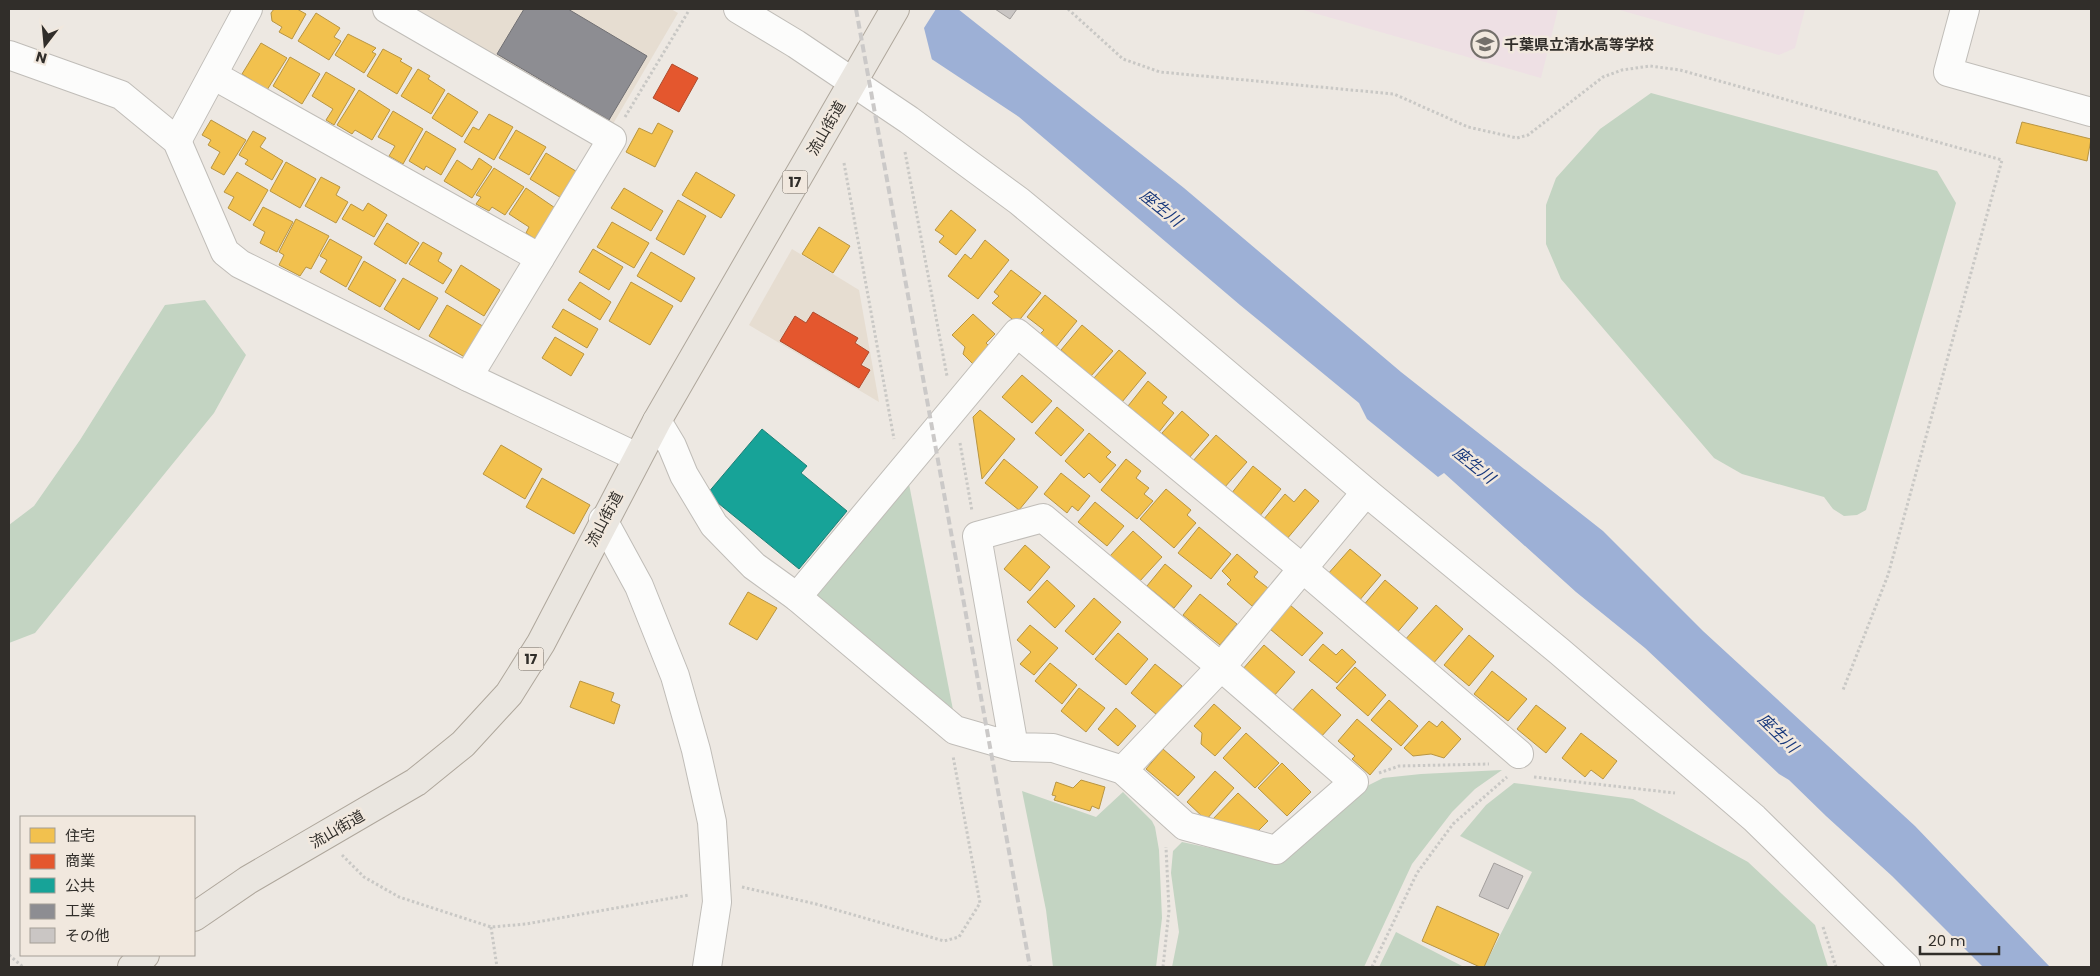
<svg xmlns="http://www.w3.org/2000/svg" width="2100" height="976" font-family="Poppins,'Noto Sans JP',sans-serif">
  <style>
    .built { fill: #e6ddd1 }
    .education { fill: #eee0e4 }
    .green { fill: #c3d4c2 }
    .water { fill: #9db0d6 }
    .pier { fill: #ede8e2 }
    .homes { fill: #f2c14e; stroke: #b89543 }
    .shops { fill: #e4572e; stroke: #ae4b2d }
    .public { fill: #17a398; stroke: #1f8077 }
    .industry { fill: #8d8d92; stroke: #717073 }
    .building { fill: #cac6c4; stroke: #a39f9d }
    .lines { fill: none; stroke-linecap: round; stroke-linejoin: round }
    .minor-casing { stroke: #c0bdb8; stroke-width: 30 }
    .major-casing { stroke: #afa79c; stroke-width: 30 }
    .path { stroke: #c9c8c5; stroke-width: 3; stroke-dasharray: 2.5 2.5; stroke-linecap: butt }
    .minor { stroke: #fcfcfb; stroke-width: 28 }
    .major { stroke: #eae6e0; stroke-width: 28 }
    .rail { stroke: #cbc9c8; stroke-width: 4; stroke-dasharray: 8 4; stroke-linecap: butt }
    .labels { text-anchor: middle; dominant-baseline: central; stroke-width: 5; stroke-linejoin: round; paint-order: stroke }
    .shield { fill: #f1e8de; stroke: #6b6660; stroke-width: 1 }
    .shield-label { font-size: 14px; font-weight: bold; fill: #312e2a }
    .poi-label { font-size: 15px; font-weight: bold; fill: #312e2a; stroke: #f1e8de; text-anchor: start }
    .street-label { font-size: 15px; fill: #312e2a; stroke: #f1e8de }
    .water-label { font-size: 16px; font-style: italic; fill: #19397c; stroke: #f1e8de }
  </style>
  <rect width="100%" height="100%" fill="#ede8e2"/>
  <g class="built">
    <polygon points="406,9 671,9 678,13 610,129"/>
    <polygon points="792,249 859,290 879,402 749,325"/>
  </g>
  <g class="education">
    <polygon points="1300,9 1558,9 1541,78"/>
    <polygon points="1616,9 1805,9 1795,48 1779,55"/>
  </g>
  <g class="green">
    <polygon points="1651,93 1937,171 1956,203 1866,510 1857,515 1844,516 1833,509 1824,497 1742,474 1714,458 1561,279 1546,244 1546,205 1556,178 1600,129"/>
    <polygon points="205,300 246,355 214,413 35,633 9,643 9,525 34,506 80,440 165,305"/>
    <polygon points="909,484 954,715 811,598"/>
    <polygon points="1502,770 1475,789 1452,812 1412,864 1364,967 1172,967 1179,932 1171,873 1173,851 1182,842 1276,862 1365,787 1383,778 1421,774"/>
    <polygon points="1514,783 1633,799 1748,862 1815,925 1828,967 1484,967 1532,872 1460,836 1486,805"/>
    <polygon points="1022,791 1096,817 1123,792 1152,821 1155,827 1159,850 1162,918 1156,967 1053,967 1046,910"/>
    <polygon points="1396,932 1464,967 1379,967"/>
  </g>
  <polygon class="water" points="856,9 958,9 1184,188 1401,372 1603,531 1703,631 1915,826 2050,967 1983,967 1892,876 1826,816 1789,780 1779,774 1645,648 1576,592 1444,473 1438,477 1367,419 1359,403 1240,305 1019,117"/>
  <polygon class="pier" points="854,9 936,9 924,28 933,64"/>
  <g class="homes">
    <polygon points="274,9 297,9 306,14 292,39 279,32 282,27 272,21 271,13"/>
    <polygon points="316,13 340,28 334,37 341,41 329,60 298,41"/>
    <polygon points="348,34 376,48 372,52 376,54 364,73 335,55"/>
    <polygon points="261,43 287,58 267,90 242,74"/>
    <polygon points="383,49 402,59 400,61 412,68 397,94 367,76"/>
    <polygon points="290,57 320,74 302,104 273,86"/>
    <polygon points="418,69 430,76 428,79 445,90 431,114 401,96"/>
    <polygon points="326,72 355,89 334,125 326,120 333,109 312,96"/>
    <polygon points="359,90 390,110 372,140 355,130 352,134 337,125"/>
    <polygon points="448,93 478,112 462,137 432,118"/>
    <polygon points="393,111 423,129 403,164 389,156 395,146 378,137"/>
    <polygon points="489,114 513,127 494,160 464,142 473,127 479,130"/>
    <polygon points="211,120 246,140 224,175 211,168 220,152 208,145 211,140 202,135"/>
    <polygon points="2022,122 2091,139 2087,161 2016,143"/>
    <polygon points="658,123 673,131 655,167 626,152 639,128 652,134"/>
    <polygon points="516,130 546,147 529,175 499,158"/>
    <polygon points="253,131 266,138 260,147 283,161 272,180 245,164 248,160 239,155"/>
    <polygon points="426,131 456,149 441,175 426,166 424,170 409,161"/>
    <polygon points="546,153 579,173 563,199 530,179"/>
    <polygon points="479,158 492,167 472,198 444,181 457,160 472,170"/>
    <polygon points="286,162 316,179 300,208 270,191"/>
    <polygon points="494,168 524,187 505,215 492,207 489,211 476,204 481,197 476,195"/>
    <polygon points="237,172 268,190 250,221 228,208 234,197 224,192"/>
    <polygon points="696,172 735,195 721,218 682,195"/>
    <polygon points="321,177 340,187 336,195 348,202 336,223 305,206"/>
    <polygon points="526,188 561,212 541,243 526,233 529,227 509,214"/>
    <polygon points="624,188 663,211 651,231 611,208"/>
    <polygon points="678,200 706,216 684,255 656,239"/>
    <polygon points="368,203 387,215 374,237 342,219 351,204 363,211"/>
    <polygon points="263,207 293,222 277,252 260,243 265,232 253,225"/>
    <polygon points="951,210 976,230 956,255 939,242 944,236 935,230"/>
    <polygon points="296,219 329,236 311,269 306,267 300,276 279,265 284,255 279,252"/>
    <polygon points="612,222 649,243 634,268 597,247"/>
    <polygon points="387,223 419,243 406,264 374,244"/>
    <polygon points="819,227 850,246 833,273 802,254"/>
    <polygon points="330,239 362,257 346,287 320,272 327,260 320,256"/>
    <polygon points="985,240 1009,260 978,299 948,276 965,254 971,259"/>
    <polygon points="423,242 442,253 438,261 452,270 443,284 409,264"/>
    <polygon points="593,249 623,267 609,290 579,272"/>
    <polygon points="651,252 695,278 681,302 637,276"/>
    <polygon points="364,261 396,280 380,307 348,289"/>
    <polygon points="461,265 500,290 484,316 445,292"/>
    <polygon points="1011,270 1041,293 1017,323 992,303 999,296 994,292"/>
    <polygon points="403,278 438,298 419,330 384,309"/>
    <polygon points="580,282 611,302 600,320 568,300"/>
    <polygon points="631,282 673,306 650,345 609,321"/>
    <polygon points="1045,295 1077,321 1056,347 1040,334 1044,330 1027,317"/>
    <polygon points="447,305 486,328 468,359 429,336"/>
    <polygon points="563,309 598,329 587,348 552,327"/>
    <polygon points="973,314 995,334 986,343 995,352 979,370 963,354 965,347 952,335"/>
    <polygon points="1082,325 1113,351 1091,376 1061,350"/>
    <polygon points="555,337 584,354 571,376 542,358"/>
    <polygon points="1119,350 1146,373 1122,402 1094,378"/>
    <polygon points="1022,375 1052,401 1032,423 1002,397"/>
    <polygon points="1148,381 1167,397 1162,403 1174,413 1159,432 1128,406"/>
    <polygon points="1057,407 1084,430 1061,456 1035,433"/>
    <polygon points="980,410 1015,439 982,479 973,417"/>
    <polygon points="1182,411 1209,435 1189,458 1162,433"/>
    <polygon points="1089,433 1111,452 1106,457 1116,465 1100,483 1089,473 1084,478 1065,461"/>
    <polygon points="1216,435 1247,462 1224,488 1192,462"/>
    <polygon points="501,445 542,469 525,499 483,474"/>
    <polygon points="1004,459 1038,487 1019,510 985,483"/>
    <polygon points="1126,459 1141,471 1136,478 1149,488 1144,494 1153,501 1137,519 1101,490"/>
    <polygon points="1253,466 1281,489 1259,517 1231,494"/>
    <polygon points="1061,473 1090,496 1078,511 1072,506 1067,513 1044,494"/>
    <polygon points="542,478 590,505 574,534 526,507"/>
    <polygon points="1166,489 1191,510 1187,515 1196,523 1174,548 1140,519"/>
    <polygon points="1305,489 1319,501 1286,540 1263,520 1285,494 1294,502"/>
    <polygon points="1095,502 1124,526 1107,546 1078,522"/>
    <polygon points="1199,527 1231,554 1211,579 1178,553"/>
    <polygon points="1133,531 1162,557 1139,582 1110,556"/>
    <polygon points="1025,545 1050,567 1030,591 1004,569"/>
    <polygon points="1350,549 1381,575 1358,602 1327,575"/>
    <polygon points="1237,554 1258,572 1254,577 1268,588 1252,606 1227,584 1231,580 1222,571"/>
    <polygon points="1165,564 1192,586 1174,608 1147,586"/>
    <polygon points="1047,580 1075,606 1055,628 1027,602"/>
    <polygon points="1385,580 1418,608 1395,635 1362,607"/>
    <polygon points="748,592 777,608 757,640 729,624"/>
    <polygon points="1200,594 1237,624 1220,645 1183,615"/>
    <polygon points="1094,598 1121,622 1093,655 1065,631"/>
    <polygon points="1290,605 1323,633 1302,656 1270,629"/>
    <polygon points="1436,605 1463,629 1432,665 1404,641"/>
    <polygon points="1030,625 1058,648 1034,675 1020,664 1031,652 1017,640"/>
    <polygon points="1118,633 1148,659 1126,685 1095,659"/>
    <polygon points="1469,635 1494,656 1469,686 1444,665"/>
    <polygon points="1323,644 1336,655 1342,649 1356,662 1337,683 1309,660"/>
    <polygon points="1264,645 1295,672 1273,697 1242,670"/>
    <polygon points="1050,663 1077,685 1062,704 1035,681"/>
    <polygon points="1155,664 1182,686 1157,715 1131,693"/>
    <polygon points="1355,667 1386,695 1368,716 1336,688"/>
    <polygon points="1492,671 1527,699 1508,721 1474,694"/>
    <polygon points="580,681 614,693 611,701 620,705 614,724 570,707"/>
    <polygon points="1079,688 1105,708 1086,732 1061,711"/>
    <polygon points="1312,689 1341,715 1320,738 1291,712"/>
    <polygon points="1389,700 1418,726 1401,746 1371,720"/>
    <polygon points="1214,704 1241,728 1215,756 1201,744 1202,733 1194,726"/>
    <polygon points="1536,705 1566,728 1546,753 1517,729"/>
    <polygon points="1116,708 1136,726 1118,746 1098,729"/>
    <polygon points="1357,719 1392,749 1370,775 1352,759 1355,756 1338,741"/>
    <polygon points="1429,721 1437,727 1442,721 1461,739 1444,758 1431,754 1413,756 1404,748"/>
    <polygon points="1246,733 1279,763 1255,788 1223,758"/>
    <polygon points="1581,733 1617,761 1603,779 1591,770 1585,777 1562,758"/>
    <polygon points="1163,749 1195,777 1178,796 1146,769"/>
    <polygon points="1282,763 1311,792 1287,816 1258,788"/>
    <polygon points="1215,771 1234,788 1206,820 1187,802"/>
    <polygon points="1081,780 1105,787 1099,809 1092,806 1090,811 1054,800 1056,796 1052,795 1056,782 1073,788"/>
    <polygon points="1238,793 1268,821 1253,836 1211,821"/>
    <polygon points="1437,906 1499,934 1484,967 1480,967 1422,941"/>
  </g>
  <g class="shops">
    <polygon points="672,64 698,78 679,112 653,98"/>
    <polygon points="813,312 858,338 855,343 869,352 861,365 870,370 859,388 780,341 795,316 806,323"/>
  </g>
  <polygon class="public" points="762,429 807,466 801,473 847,511 799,569 707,494"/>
  <polygon class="industry" points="524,9 568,9 647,56 609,120 497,54"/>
  <g class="building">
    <polygon points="995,9 1017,9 1010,19"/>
    <polygon points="1494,863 1523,876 1508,909 1479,896"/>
  </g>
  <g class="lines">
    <g class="minor-casing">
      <g id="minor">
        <polyline points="387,9 612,139 468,377"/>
        <polyline points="738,9 796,44 909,120 1019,201 1163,320 1366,492 1559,651 1754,818 1906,967"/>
        <polyline points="1965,9 1948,72 2091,112"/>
        <polyline points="9,55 121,95 177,141 225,252 240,264 468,377 637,457"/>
        <polyline points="213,75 540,258"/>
        <polyline points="177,141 248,9"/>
        <polyline points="657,421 672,446 684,475 714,525 754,566 797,597 955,730 1014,747 1053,748 1123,770 1185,826 1276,850 1354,782 1221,667 1043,518 977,536 1014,747"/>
        <polyline points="603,520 639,586 675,676 696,750 712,822 717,902 707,967"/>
        <polyline points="797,597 1017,333 1302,568 1519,754"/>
        <polyline points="1123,770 1221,667 1366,492"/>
      </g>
    </g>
    <g class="major-casing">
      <g id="major">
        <polyline points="194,917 248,880 416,782 463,744 509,694 541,643 657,421 895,9"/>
        <polyline points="132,967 145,955"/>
      </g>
    </g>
    <g class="path">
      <polyline points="1068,9 1123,59 1160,72 1394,94 1468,127 1517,138 1528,135 1603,77 1622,70 1650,66 1680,70 2002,160 1888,575 1843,690"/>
      <polyline points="625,117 688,12"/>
      <polyline points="905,152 947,376"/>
      <polyline points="844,163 894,439"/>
      <polyline points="960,443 972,511"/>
      <polyline points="1379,773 1399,766 1489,764"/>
      <polyline points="1534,777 1675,793"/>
      <polyline points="342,855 364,877 399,897 491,927 526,924 689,895"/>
      <polyline points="742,887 816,904 944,941 959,937 980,903 953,756"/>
      <polyline points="491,927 497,967"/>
      <polyline points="1823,927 1836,967"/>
      <polyline points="9,955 23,967"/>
      <polyline points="1163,967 1169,910 1166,847"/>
      <polyline points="1372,967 1417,873 1453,824 1507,777"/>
    </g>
    <use href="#minor" class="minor"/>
    <use href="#major" class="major"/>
    <polyline class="rail" points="856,9 1030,967"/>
  </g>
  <defs>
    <g id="school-ring" transform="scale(1.4375)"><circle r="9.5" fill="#f1e8de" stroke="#736f6a" stroke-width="1.5"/><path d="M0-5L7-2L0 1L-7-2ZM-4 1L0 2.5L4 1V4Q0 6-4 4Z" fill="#736f6a"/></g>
  </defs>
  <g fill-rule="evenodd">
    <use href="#school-ring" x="1485" y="44"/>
  </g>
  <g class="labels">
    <g class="shield">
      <rect x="782.5" y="170.5" width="25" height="23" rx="4"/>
      <rect x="518.5" y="647.5" width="25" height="23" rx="4"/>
    </g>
    <g class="shield-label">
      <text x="795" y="182">17</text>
      <text x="531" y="659">17</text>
    </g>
    <g class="poi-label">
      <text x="1504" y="44">千葉県立清水高等学校</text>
    </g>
    <g class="street-label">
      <text transform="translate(826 128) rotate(-60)">流山街道</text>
      <text transform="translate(604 519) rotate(-62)">流山街道</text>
      <text transform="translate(337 829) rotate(-30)">流山街道</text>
    </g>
    <g class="water-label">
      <text transform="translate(1161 208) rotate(39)">座生川</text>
      <text transform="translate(1474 465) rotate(39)">座生川</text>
      <text transform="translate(1778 733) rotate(44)">座生川</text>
    </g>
  </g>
  <rect width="2100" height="976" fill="none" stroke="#312e2a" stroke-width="20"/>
  <rect x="20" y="816" width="175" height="140" fill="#f1e8de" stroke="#a49e96"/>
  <rect x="30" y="828" width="25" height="15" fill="#f2c14e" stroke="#a49e96"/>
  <text x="65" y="841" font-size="15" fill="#312e2a">住宅</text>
  <rect x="30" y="854" width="25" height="15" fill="#e4572e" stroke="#a49e96"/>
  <text x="65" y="866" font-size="15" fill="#312e2a">商業</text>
  <rect x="30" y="878" width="25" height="15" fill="#17a398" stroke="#a49e96"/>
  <text x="65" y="891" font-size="15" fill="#312e2a">公共</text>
  <rect x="30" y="904" width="25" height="15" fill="#8d8d92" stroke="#a49e96"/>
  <text x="65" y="916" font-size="15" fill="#312e2a">工業</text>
  <rect x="30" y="928" width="25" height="15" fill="#cac6c4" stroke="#a49e96"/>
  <text x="65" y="941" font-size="15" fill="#312e2a">その他</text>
  <g transform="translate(45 45) rotate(196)" stroke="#f1e8de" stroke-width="4" paint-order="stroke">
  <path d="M0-4L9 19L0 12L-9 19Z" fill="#312e2a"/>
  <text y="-8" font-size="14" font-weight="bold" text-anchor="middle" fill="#312e2a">N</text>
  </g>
  <path d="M1920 946v8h79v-8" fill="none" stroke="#312e2a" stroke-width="2.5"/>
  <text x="1928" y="946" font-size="15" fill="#312e2a" stroke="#f1e8de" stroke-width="4" paint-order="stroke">20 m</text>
</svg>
